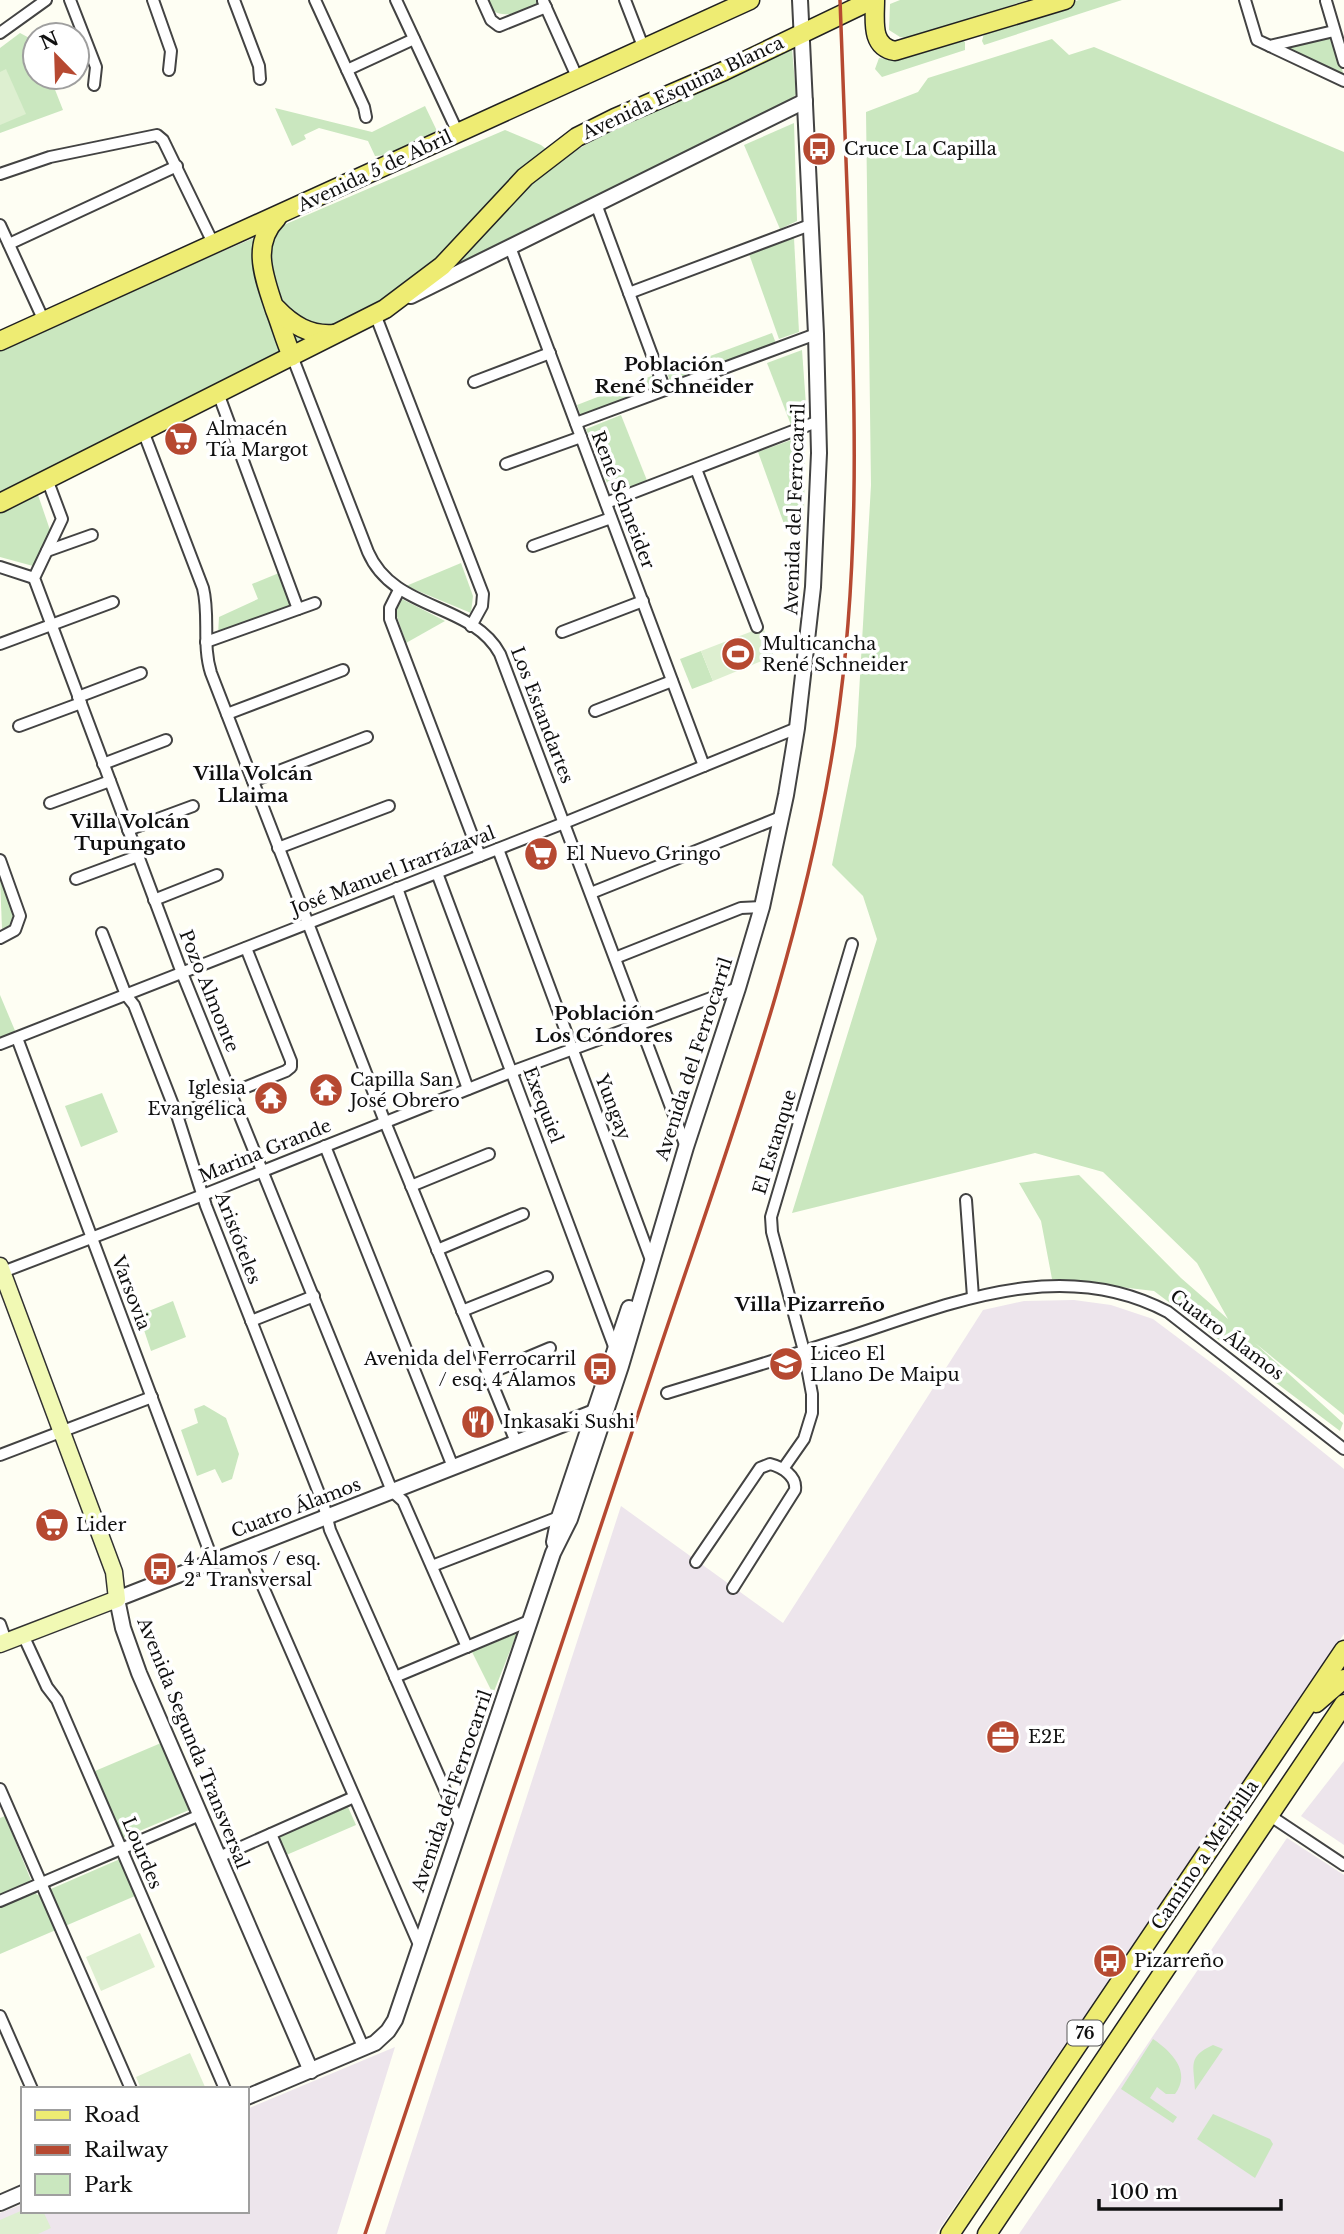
<svg xmlns="http://www.w3.org/2000/svg" width="1344" height="2234" font-family="'Libre Baskerville',serif">
  <style>
    .industrial { fill: #ede5ec }
    .green { fill: #cae7bf }
    .pitch { fill: #ddefd0 }
    .lines { fill: none; stroke-linecap: round; stroke-linejoin: round }
    .minor-casing { stroke: #434343; stroke-width: 14 }
    .tertiary-casing { stroke: #434343; stroke-width: 18 }
    .secondary-casing { stroke: #323232; stroke-width: 19 }
    .primary-casing { stroke: #212121; stroke-width: 21 }
    .minor { stroke: #fff; stroke-width: 10 }
    .tertiary { stroke: #fff; stroke-width: 14 }
    .secondary { stroke: #f1f9b4; stroke-width: 16 }
    .primary { stroke: #eeec73; stroke-width: 18 }
    .rail { stroke: #b64931; stroke-width: 3.5 }
    .labels { text-anchor: middle; dominant-baseline: central; stroke-width: 7; stroke-linejoin: round; paint-order: stroke }
    .shield { fill: #fff; stroke: #585858; stroke-width: 2 }
    .shield-label { font-size: 16px; font-weight: bold; fill: #101010 }
    .street-label { font-size: 18px; fill: #101010; stroke: #fff }
    .poi-label { font-size: 18px; fill: #101010; stroke: #fff; text-anchor: start }
    .neighbourhood-label { font-size: 19px; font-weight: bold; fill: #101010; stroke: #fff }
  </style>
  <rect width="100%" height="100%" fill="#fefef3"/>
  <g class="industrial">
    <polygon points="1074,1300 1111,1305 1153,1319 1225,1373 1344,1469 1344,1634 936,2234 385,2234 621,1506 783,1623 983,1310 1024,1301"/>
    <polygon points="1344,1761 1344,1845 1301,1816"/>
    <polygon points="1287,1838 1344,1875 1344,2234 1019,2234"/>
    <polygon points="395,2047 337,2234 0,2234 0,2213 23,2204 23,2211 247,2211 247,2109"/>
  </g>
  <g class="green">
    <path d="M484,0H540L542,4C522,11 496,25 484,0Z"/>
    <polygon points="900,0 1027,0 911,39 900,37 889,30 890,4"/>
    <polygon points="1079,0 1122,0 984,45 982,41 985,30"/>
    <polygon points="20,33 35,41 35,77 50,77 63,110 0,133 0,48"/>
    <polygon points="958,37 965,42 965,50 882,77 875,69 879,58 889,59"/>
    <polygon points="1330,37 1344,75 1285,48"/>
    <polygon points="1052,39 1069,55 1094,47 1344,152 1344,1415 1255,1343 1343,1423 1340,1431 1154,1291 1052,1279 1041,1221 1019,1183 1079,1175 1181,1278 1228,1319 1197,1263 1103,1172 1035,1153 792,1213 877,939 863,896 832,865 856,746 871,485 866,112 918,92 928,78"/>
    <polygon points="792,49 796,94 789,102 0,494 0,347 505,130 541,145 560,160 614,128"/>
    <polygon points="425,106 437,131 387,155 375,156 368,141 319,128 304,135 306,139 292,146 275,108 372,132"/>
    <polygon points="794,123 797,221 780,229 744,145"/>
    <polygon points="794,238 799,332 779,339 749,254"/>
    <polygon points="772,333 777,346 671,385 667,372"/>
    <polygon points="802,350 807,419 791,425 767,363"/>
    <polygon points="654,375 659,387 581,416 577,405"/>
    <polygon points="621,415 648,483 612,496 586,429"/>
    <polygon points="805,435 804,517 784,524 758,452"/>
    <polygon points="37,492 50,530 33,566 0,557 0,509"/>
    <polygon points="461,563 473,596 471,613 406,586"/>
    <polygon points="279,573 292,606 218,635 219,617 258,599 252,584"/>
    <polygon points="400,598 445,621 406,643 395,611"/>
    <polygon points="701,651 713,681 692,689 680,659"/>
    <polygon points="0,877 14,913 12,925 2,929"/>
    <polygon points="0,995 16,1033 0,1039"/>
    <polygon points="102,1093 118,1132 81,1147 65,1106"/>
    <polygon points="173,1301 186,1337 151,1351 139,1315"/>
    <polygon points="204,1405 226,1418 239,1454 232,1479 222,1483 215,1469 197,1476 181,1430 198,1423 194,1409"/>
    <polygon points="517,1633 493,1694 472,1652"/>
    <polygon points="161,1743 189,1810 123,1838 95,1771"/>
    <polygon points="348,1807 356,1825 284,1856 276,1838"/>
    <polygon points="5,1816 37,1895 120,1859 135,1896 0,1954 0,1818"/>
    <path d="M1153,2039C1171,2051 1192,2072 1175,2094H1166L1157,2087L1150,2098L1177,2117L1173,2123L1121,2089Z"/>
    <path d="M1213,2045L1223,2049L1195,2090C1194,2065 1187,2057 1213,2045Z"/>
    <polygon points="1213,2114 1270,2139 1273,2144 1255,2178 1197,2139"/>
  </g>
  <g class="pitch">
    <polygon points="6,69 26,114 0,125 0,72"/>
    <polygon points="763,627 774,656 713,681 701,651"/>
    <polygon points="140,1933 155,1967 101,1991 86,1957"/>
    <polygon points="190,2053 205,2087 141,2089 136,2077"/>
    <polygon points="23,2210 43,2211 51,2228 38,2234 0,2234 0,2220"/>
  </g>
  <g class="lines">
    <g class="minor-casing">
      <g id="minor">
        <polyline points="70,0 96,67 94,85"/>
        <polyline points="153,0 171,51 169,70"/>
        <polyline points="234,0 259,66 260,79"/>
        <polyline points="315,0 364,107 366,117"/>
        <polyline points="396,0 458,133"/>
        <polyline points="482,0 491,20 499,26 546,7"/>
        <polyline points="625,0 644,49"/>
        <polyline points="1245,0 1257,40 1344,81"/>
        <polyline points="543,1 578,79"/>
        <polyline points="1326,1 1344,62"/>
        <polyline points="0,33 46,0"/>
        <polyline points="1270,46 1334,31"/>
        <polyline points="347,70 414,39"/>
        <polyline points="0,174 50,157 157,135 163,140 214,245"/>
        <polyline points="596,204 665,390"/>
        <polyline points="0,225 44,321"/>
        <polyline points="9,244 177,166"/>
        <polyline points="510,247 704,766"/>
        <polyline points="629,293 810,225"/>
        <polyline points="375,314 483,594 482,606 471,626"/>
        <path d="M292,356L368,552C394,612 472,602 500,654L686,1147"/>
        <polyline points="474,382 550,353"/>
        <polyline points="218,393 298,609"/>
        <polyline points="576,423 816,334"/>
        <path d="M143,431L203,588C210,616 202,645 211,673L385,1122L516,1442"/>
        <polyline points="506,464 581,437"/>
        <polyline points="696,469 757,627"/>
        <polyline points="47,479 62,519 34,578 182,973 392,1491 403,1501 467,1647"/>
        <polyline points="606,503 819,421"/>
        <polyline points="533,546 611,518"/>
        <polyline points="47,551 92,535"/>
        <polyline points="0,567 34,578"/>
        <polyline points="399,590 390,608 390,619 480,856"/>
        <polyline points="562,632 643,601"/>
        <polyline points="206,642 315,603"/>
        <polyline points="0,644 113,602"/>
        <polyline points="78,697 141,673"/>
        <polyline points="595,711 672,681"/>
        <polyline points="227,714 343,670"/>
        <polyline points="19,726 81,703"/>
        <polyline points="103,764 166,740"/>
        <polyline points="253,781 367,737"/>
        <polyline points="50,803 110,781"/>
        <polyline points="128,830 193,806"/>
        <polyline points="278,848 389,806"/>
        <polyline points="498,849 651,1260"/>
        <polyline points="0,860 20,916 15,930 0,938"/>
        <polyline points="437,873 615,1349"/>
        <polyline points="76,879 138,856"/>
        <polyline points="397,888 468,1089"/>
        <polyline points="591,893 781,817"/>
        <polyline points="154,900 217,875"/>
        <polyline points="102,933 126,995 134,1005 177,1115 206,1206 324,1506 330,1530 461,1826"/>
        <polyline points="615,958 741,908 762,907"/>
        <polyline points="17,1038 213,1561"/>
        <polyline points="0,1044 564,823 797,728"/>
        <polyline points="177,1115 286,1071 291,1067 291,1061 246,948"/>
        <polyline points="325,1146 453,1467"/>
        <polyline points="411,1186 489,1154"/>
        <polyline points="966,1200 973,1297"/>
        <polyline points="437,1250 523,1214"/>
        <polyline points="0,1273 203,1195 511,1072 738,988"/>
        <polyline points="462,1311 547,1277"/>
        <polyline points="251,1321 314,1296"/>
        <polyline points="488,1374 550,1348"/>
        <path d="M667,1393C726,1375 786,1357 845,1338C950,1304 1061,1255 1168,1312L1344,1449"/>
        <polyline points="0,1455 152,1397"/>
        <polyline points="783,1469 804,1439 812,1413 812,1394 804,1351 772,1232 771,1217 852,944"/>
        <polyline points="246,1548 420,1947"/>
        <path d="M696,1562L760,1468L770,1464C782,1467 797,1476 795,1490L733,1588"/>
        <polyline points="432,1566 559,1517"/>
        <polyline points="0,1624 6,1641"/>
        <polyline points="23,1635 47,1687 57,1700 225,2089"/>
        <polyline points="395,1677 529,1621"/>
        <polyline points="0,1789 131,2089"/>
        <polyline points="1269,1815 1344,1865"/>
        <polyline points="271,1834 364,2049"/>
        <polyline points="219,1857 354,1797"/>
        <polyline points="0,1901 200,1815"/>
        <polyline points="0,2016 32,2089"/>
      </g>
    </g>
    <g class="tertiary-casing">
      <g id="tertiary">
        <polyline points="411,296 805,101"/>
        <polyline points="554,1542 559,1517 629,1308"/>
        <polyline points="311,2071 139,1673 123,1628 117,1599 607,1407"/>
        <polyline points="247,2097 375,2043 388,2031 395,2020 553,1553 570,1519 621,1366 686,1147 738,988 762,907 786,795 797,728 813,587 819,453 816,334 800,0"/>
        <polyline points="0,2203 23,2193"/>
      </g>
    </g>
    <g class="secondary-casing">
      <polyline id="secondary" points="0,1266 114,1572 117,1599 0,1644"/>
    </g>
    <g class="primary-casing">
      <g id="primary">
        <path d="M875,0C875,20 870,47 895,51L1065,0"/>
        <path d="M277,218C250,245 265,279 275,310C281,325 285,341 292,356"/>
        <path d="M276,308C292,325 310,336 334,334"/>
        <polyline points="0,341 750,0"/>
        <polyline points="0,503 385,309 442,266 525,177 577,137 615,118 724,71 872,0"/>
        <polyline points="1316,1703 1344,1679"/>
        <polyline points="950,2234 1344,1650"/>
        <polyline points="987,2234 1344,1704"/>
      </g>
    </g>
    <use href="#minor" class="minor"/>
    <use href="#tertiary" class="tertiary"/>
    <use href="#secondary" class="secondary"/>
    <use href="#primary" class="primary"/>
    <path class="rail" d="M365,2234C461,1948 555,1662 651,1375C721,1163 803,952 836,730C859,576 856,422 850,267C847,178 844,89 840,0"/>
  </g>
  <defs>
    <g id="bus-disc" transform="scale(1.75)"><circle r="9.5" fill="#b64931" stroke="#fff"/><path d="M-5-6H5V4H4V6H2V4H-2V6H-4V4H-5ZM-3.5-4V0h7V-4ZM-3.5 1.2v1.5H-2V1.2ZM2 1.2v1.5H3.5V1.2Z" fill="#fff"/></g>
    <g id="supermarket-disc" transform="scale(1.75)"><circle r="9.5" fill="#b64931" stroke="#fff"/><path d="M-6-5.5h2.5l.6 2H6L4.5 2H-2.5L-4.4-4H-6ZM-1.5 3.2a1.3 1.3 0 1 0 .1 0ZM3 3.2a1.3 1.3 0 1 0 .1 0Z" fill="#fff"/></g>
    <g id="stadium-disc" transform="scale(1.75)"><circle r="9.5" fill="#b64931" stroke="#fff"/><path d="M0-5a6.5 5 0 1 0 0 10a6.5 5 0 1 0 0-10ZM-3.5-1.8h7v3.6h-7Z" fill="#fff"/></g>
    <g id="temple-disc" transform="scale(1.75)"><circle r="9.5" fill="#b64931" stroke="#fff"/><path d="M0-6L5-2H3V0L6.5 2.5H4V6H1.5V3h-3V6H-4V2.5H-6.5L-3 0V-2H-5Z" fill="#fff"/></g>
    <g id="school-disc" transform="scale(1.75)"><circle r="9.5" fill="#b64931" stroke="#fff"/><path d="M0-5L7-2L0 1L-7-2ZM-4 1L0 2.5L4 1V4Q0 6-4 4Z" fill="#fff"/></g>
    <g id="restaurant-disc" transform="scale(1.75)"><circle r="9.5" fill="#b64931" stroke="#fff"/><path d="M-5-6h1v4h1v-4h1v4h1v-4h1v5L-1.5 .5V6h-2V.5L-5-1ZM5-6V6H3V1.5H1.5Q1.5-4 5-6Z" fill="#fff"/></g>
    <g id="office-disc" transform="scale(1.75)"><circle r="9.5" fill="#b64931" stroke="#fff"/><path d="M-6-3h4V-5.5h4V-3h4V5H-6ZM-1-4.5V-3h2v-1.5ZM-6 0V1H6V0Z" fill="#fff"/></g>
  </defs>
  <g fill-rule="evenodd">
    <use href="#bus-disc" x="819" y="149"/>
    <use href="#supermarket-disc" x="181" y="439"/>
    <use href="#stadium-disc" x="738" y="654"/>
    <use href="#supermarket-disc" x="541" y="854"/>
    <use href="#temple-disc" x="326" y="1090"/>
    <use href="#temple-disc" x="271" y="1098"/>
    <use href="#school-disc" x="786" y="1364"/>
    <use href="#bus-disc" x="600" y="1369"/>
    <use href="#restaurant-disc" x="478" y="1422"/>
    <use href="#supermarket-disc" x="52" y="1525"/>
    <use href="#bus-disc" x="160" y="1569"/>
    <use href="#office-disc" x="1003" y="1737"/>
    <use href="#bus-disc" x="1110" y="1961"/>
  </g>
  <g class="labels">
    <rect class="shield" x="1067.5" y="2020.5" width="35" height="25" rx="5"/>
    <g class="shield-label">
      <text x="1085" y="2033">76</text>
    </g>
    <g class="street-label">
      <text transform="translate(683 88) rotate(-25)">Avenida Esquina Blanca</text>
      <text transform="translate(375 171) rotate(-25)">Avenida 5 de Abril</text>
      <text transform="translate(623 500) rotate(69)">René Schneider</text>
      <text transform="translate(795 509) rotate(-88)">Avenida del Ferrocarril</text>
      <text transform="translate(542 715) rotate(69)">Los Estandartes</text>
      <text transform="translate(393 871) rotate(-21)">José Manuel Irarrázaval</text>
      <text transform="translate(209 991) rotate(68)">Pozo Almonte</text>
      <text transform="translate(694 1059) rotate(-72)">Avenida del Ferrocarril</text>
      <text transform="translate(543 1105) rotate(69)">Exequiel</text>
      <text transform="translate(613 1107) rotate(69)">Yungay</text>
      <text transform="translate(775 1142) rotate(-73)">El Estanque</text>
      <text transform="translate(265 1151) rotate(-22)">Marina Grande</text>
      <text transform="translate(238 1238) rotate(69)">Aristóteles</text>
      <text transform="translate(131 1293) rotate(69)">Varsovia</text>
      <text transform="translate(1227 1335) rotate(37)">Cuatro Álamos</text>
      <text transform="translate(296 1508) rotate(-21)">Cuatro Álamos</text>
      <text transform="translate(193 1743) rotate(68)">Avenida Segunda Transversal</text>
      <text transform="translate(452 1791) rotate(-71)">Avenida del Ferrocarril</text>
      <text transform="translate(142 1853) rotate(67)">Lourdes</text>
      <text transform="translate(1205 1855) rotate(-56)">Camino a Melipilla</text>
    </g>
    <g class="poi-label">
      <text x="844" y="149">Cruce La Capilla</text>
      <text x="206" y="429">Almacén<tspan x="206" dy="21">Tía Margot</tspan></text>
      <text x="762" y="644">Multicancha<tspan x="762" dy="21">René Schneider</tspan></text>
      <text x="566" y="854">El Nuevo Gringo</text>
      <text x="350" y="1080">Capilla San<tspan x="350" dy="21">José Obrero</tspan></text>
      <text x="246" y="1088" text-anchor="end">Iglesia<tspan x="246" dy="21">Evangélica</tspan></text>
      <text x="810" y="1354">Liceo El<tspan x="810" dy="21">Llano De Maipu</tspan></text>
      <text x="576" y="1359" text-anchor="end">Avenida del Ferrocarril<tspan x="576" dy="21">/ esq. 4 Álamos</tspan></text>
      <text x="503" y="1422">Inkasaki Sushi</text>
      <text x="76" y="1525">Lider</text>
      <text x="184" y="1559">4 Álamos / esq.<tspan x="184" dy="21">2ª Transversal</tspan></text>
      <text x="1028" y="1737">E2E</text>
      <text x="1134" y="1961">Pizarreño</text>
    </g>
    <g class="neighbourhood-label">
      <text x="674" y="364">Población<tspan x="674" dy="22">René Schneider</tspan></text>
      <text x="253" y="773">Villa Volcán<tspan x="253" dy="22">Llaima</tspan></text>
      <text x="130" y="821">Villa Volcán<tspan x="130" dy="22">Tupungato</tspan></text>
      <text x="604" y="1013">Población<tspan x="604" dy="22">Los Cóndores</tspan></text>
      <text x="810" y="1304">Villa Pizarreño</text>
    </g>
  </g>
  <rect x="21" y="2087" width="228" height="126" fill="#ffffff" stroke="#9f9f9f" stroke-width="2"/>
  <rect x="35" y="2110" width="35" height="10" fill="#eeec73" stroke="#9f9f9f" stroke-width="2"/>
  <text x="84" y="2122" font-size="21" fill="#101010">Road</text>
  <rect x="35" y="2145" width="35" height="10" fill="#b64931" stroke="#9f9f9f" stroke-width="2"/>
  <text x="84" y="2157" font-size="21" fill="#101010">Railway</text>
  <rect x="35" y="2174" width="35" height="21" fill="#cae7bf" stroke="#9f9f9f" stroke-width="2"/>
  <text x="84" y="2192" font-size="21" fill="#101010">Park</text>
  <g transform="translate(56 56) rotate(337)"><circle r="33" fill="#ffffff" stroke="#9f9f9f" stroke-width="2"/>
  <path d="M0-5L12 26L0 18L-12 26Z" fill="#b64931"/>
  <text y="-10" font-size="19" font-weight="bold" text-anchor="middle" fill="#101010">N</text>
  </g>
  <path d="M1099 2199v10h182v-10" fill="none" stroke="#101010" stroke-width="3.5"/>
  <text x="1110" y="2199" font-size="21" fill="#101010" stroke="#ffffff" stroke-width="5" paint-order="stroke">100 m</text>
</svg>
